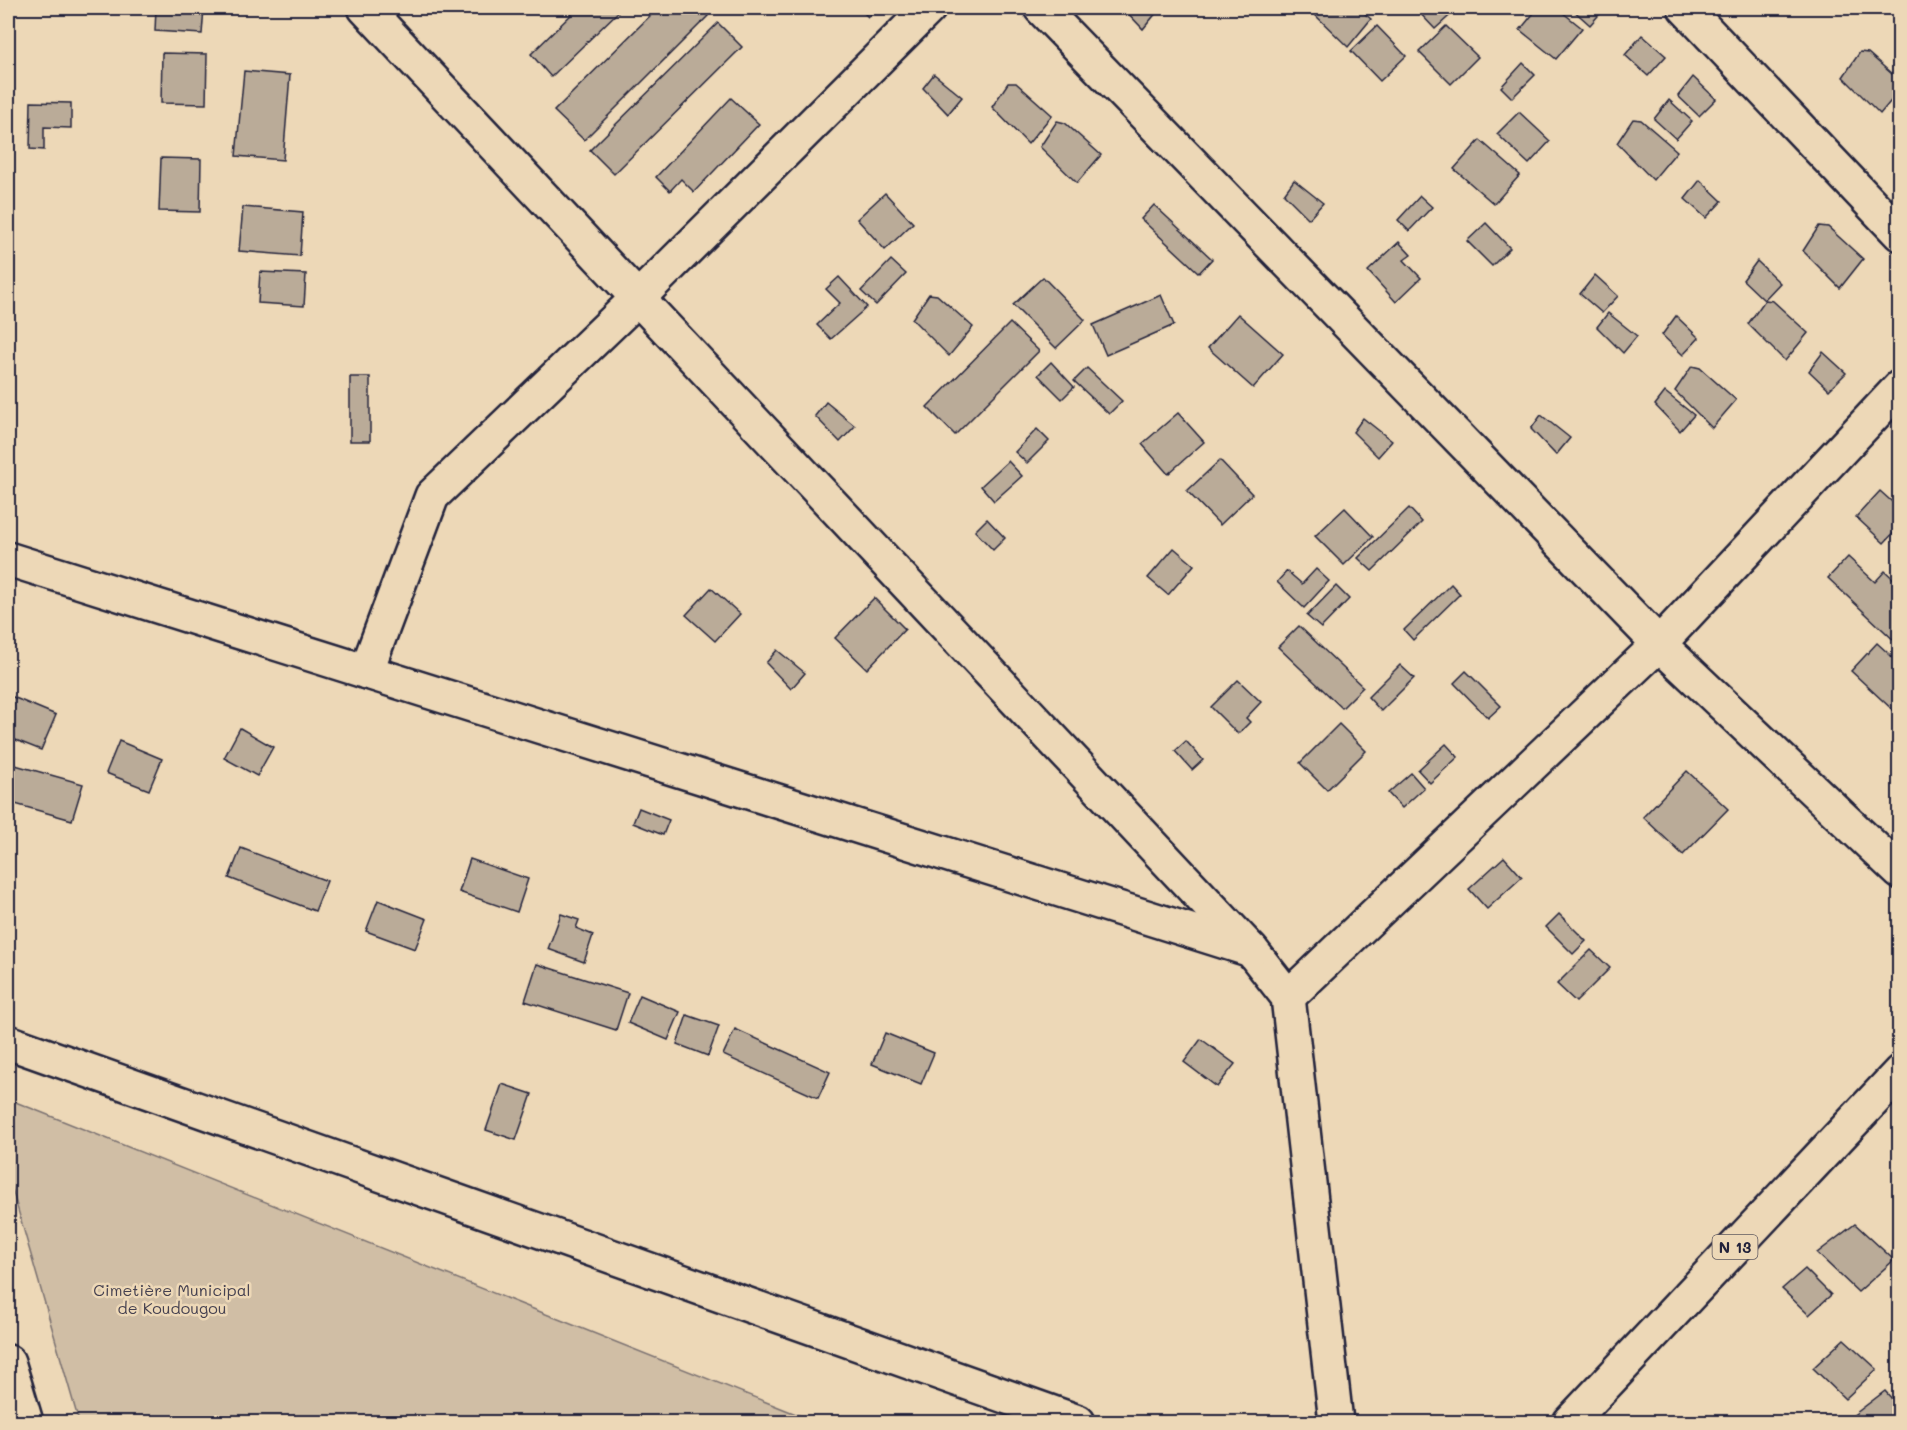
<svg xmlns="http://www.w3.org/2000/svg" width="1907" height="1430" font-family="Mali,sans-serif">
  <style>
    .green { fill: #d0bea5; stroke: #797070; stroke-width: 1.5 }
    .building { fill: #baab98; stroke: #22223b; stroke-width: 1.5 }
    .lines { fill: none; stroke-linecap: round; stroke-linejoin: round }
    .minor-casing { stroke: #22223b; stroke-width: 38 }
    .tertiary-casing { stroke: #22223b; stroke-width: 38 }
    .primary-casing { stroke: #22223b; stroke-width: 38 }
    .minor { stroke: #edd8b7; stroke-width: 33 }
    .tertiary { stroke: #edd8b7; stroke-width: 33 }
    .primary { stroke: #edd8b7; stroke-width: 33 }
    .labels { text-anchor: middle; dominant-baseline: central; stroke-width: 5; stroke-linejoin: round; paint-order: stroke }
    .shield { fill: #edd8b7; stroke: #5f5960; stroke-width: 1.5 }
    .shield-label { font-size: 15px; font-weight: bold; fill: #22223b }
    .park-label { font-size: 16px; fill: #454150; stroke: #edd8b7 }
  </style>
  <rect width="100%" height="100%" fill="#edd8b7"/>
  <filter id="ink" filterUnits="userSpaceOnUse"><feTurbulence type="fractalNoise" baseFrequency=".0167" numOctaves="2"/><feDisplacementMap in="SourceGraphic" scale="12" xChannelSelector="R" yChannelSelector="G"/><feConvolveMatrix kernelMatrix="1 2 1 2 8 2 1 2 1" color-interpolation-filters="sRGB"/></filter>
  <g filter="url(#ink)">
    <polygon class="green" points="8,1099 816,1422 79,1422 8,1175"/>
    <g class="building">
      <polygon points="156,8 204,8 202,34 155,31"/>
      <polygon points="578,8 622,8 551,77 531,54"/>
      <polygon points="658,8 700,8 708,16 584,140 554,111"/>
      <polygon points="859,8 876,8 868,17"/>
      <polygon points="1123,8 1152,8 1157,12 1143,29"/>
      <polygon points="1312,8 1358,8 1371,19 1348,47 1310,10"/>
      <polygon points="1415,8 1458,8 1435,29"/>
      <polygon points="1538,8 1557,8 1582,28 1556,59 1520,30"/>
      <polygon points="1571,8 1605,8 1590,25"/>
      <polygon points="718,23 742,47 614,174 590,150"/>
      <polygon points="1377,26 1406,56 1380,81 1351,51"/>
      <polygon points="1446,26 1478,57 1451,84 1419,52"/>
      <polygon points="1642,35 1666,56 1648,76 1625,55"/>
      <polygon points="1860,52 1868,53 1900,81 1900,90 1880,114 1843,77"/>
      <polygon points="162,53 207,54 206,104 161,103"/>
      <polygon points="1523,63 1535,75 1512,98 1501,87"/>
      <polygon points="244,71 290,75 283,160 236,156"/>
      <polygon points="934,74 962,97 948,114 923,88"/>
      <polygon points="1693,77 1716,99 1699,116 1678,96"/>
      <polygon points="1008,83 1016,83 1052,115 1028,144 992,107"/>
      <polygon points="731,98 759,124 694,192 681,179 670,191 656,177"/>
      <polygon points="1669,100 1692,121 1676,139 1654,119"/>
      <polygon points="31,102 71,103 71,128 44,127 44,150 30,149"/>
      <polygon points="1519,112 1550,141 1529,164 1497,134"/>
      <polygon points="1633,119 1641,120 1677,151 1653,180 1617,143"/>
      <polygon points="1057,121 1065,123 1101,155 1077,183 1040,147"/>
      <polygon points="1480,140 1520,175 1494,204 1454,169"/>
      <polygon points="161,158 201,159 200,212 159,211"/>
      <polygon points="1294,180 1323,203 1309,219 1284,194"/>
      <polygon points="1700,180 1722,201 1706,218 1685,199"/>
      <polygon points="885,193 913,223 885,250 857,219"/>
      <polygon points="1420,196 1432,207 1409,231 1398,220"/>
      <polygon points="1154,205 1212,259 1199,273 1141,219"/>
      <polygon points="243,207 303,212 300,256 239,251"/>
      <polygon points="1486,223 1510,248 1492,266 1467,241"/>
      <polygon points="1819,226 1828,227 1863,259 1840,288 1803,251"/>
      <polygon points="1399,242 1411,255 1404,260 1421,278 1396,302 1368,271"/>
      <polygon points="891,260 906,274 876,305 861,291"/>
      <polygon points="1757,261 1780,283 1764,300 1743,280"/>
      <polygon points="260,272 306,274 304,306 258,303"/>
      <polygon points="1595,275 1618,296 1602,313 1580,294"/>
      <polygon points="839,277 867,307 831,339 817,325 840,303 826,289"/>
      <polygon points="1043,277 1085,320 1056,348 1013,305"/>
      <polygon points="929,294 937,295 973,327 949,356 912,319"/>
      <polygon points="1161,295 1174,325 1106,355 1093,325"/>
      <polygon points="1765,300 1773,301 1808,333 1785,361 1748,324"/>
      <polygon points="1608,313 1637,336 1623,353 1597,327"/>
      <polygon points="1238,314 1283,354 1253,388 1208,348"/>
      <polygon points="1676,316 1699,338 1683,355 1662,335"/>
      <polygon points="1010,323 1039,351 955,435 927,407"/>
      <polygon points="1823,352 1846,373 1829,390 1809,371"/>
      <polygon points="1051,362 1074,387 1062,399 1038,375"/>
      <polygon points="1692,366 1700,368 1736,400 1712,428 1675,391"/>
      <polygon points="1087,368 1122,401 1109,414 1074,381"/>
      <rect x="350" y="377" width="20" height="64"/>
      <polygon points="1665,392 1694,415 1680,431 1655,405"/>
      <polygon points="826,402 855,426 840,442 815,416"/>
      <polygon points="1178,413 1204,442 1168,474 1142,444"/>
      <polygon points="1541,415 1570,438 1556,455 1531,429"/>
      <polygon points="1363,418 1392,441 1378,457 1353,432"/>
      <polygon points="1037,429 1049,441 1027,463 1015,452"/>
      <polygon points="1220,460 1252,494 1220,525 1187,491"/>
      <polygon points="1008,461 1022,476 994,501 981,486"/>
      <polygon points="1880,491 1900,509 1900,526 1884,543 1856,517"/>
      <polygon points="1345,508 1373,537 1344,565 1315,536"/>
      <polygon points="1409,508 1422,522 1372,571 1358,558"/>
      <polygon points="987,519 1005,538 993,550 975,531"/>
      <polygon points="1174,548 1194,565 1168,595 1148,578"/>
      <polygon points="1848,557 1875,582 1885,571 1900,585 1900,646 1828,578"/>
      <polygon points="1316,569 1329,581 1304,608 1277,582 1287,571 1302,584"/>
      <polygon points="1451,584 1460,594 1413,640 1404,630"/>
      <polygon points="1336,586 1349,599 1321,628 1307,616"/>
      <polygon points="711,588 740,614 715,641 686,615"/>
      <polygon points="874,598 905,629 867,669 835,638"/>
      <polygon points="1299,626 1363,687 1342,708 1278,647"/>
      <polygon points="1877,643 1900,664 1900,709 1896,713 1851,671"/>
      <polygon points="777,650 805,673 791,689 766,663"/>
      <polygon points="1400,665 1414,678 1381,711 1368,697"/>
      <polygon points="1466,671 1501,706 1488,718 1454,683"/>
      <polygon points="1238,680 1261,702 1246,718 1250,722 1238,734 1211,707"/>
      <polygon points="8,695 56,715 41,750 8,737"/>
      <polygon points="1339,724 1366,751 1327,790 1300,763"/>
      <polygon points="240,728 273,747 257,776 224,758"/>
      <polygon points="119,741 162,759 149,790 106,773"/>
      <polygon points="1186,741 1203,760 1192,770 1175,751"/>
      <polygon points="1446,744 1458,757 1430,783 1418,770"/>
      <polygon points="8,763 83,784 72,820 8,802"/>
      <polygon points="1687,771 1728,809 1683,855 1643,817"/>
      <polygon points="1411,773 1424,788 1402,808 1388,793"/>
      <polygon points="639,808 669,820 663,835 633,823"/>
      <polygon points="241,848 327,881 315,911 229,878"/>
      <polygon points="1504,857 1522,877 1487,909 1469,889"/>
      <polygon points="470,859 528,879 517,912 459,892"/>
      <polygon points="378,900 427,919 415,949 366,931"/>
      <polygon points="561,914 579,920 576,928 593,935 584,962 548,949"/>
      <polygon points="1559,914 1586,941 1573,954 1546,927"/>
      <polygon points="1591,950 1610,968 1576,1002 1557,984"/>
      <polygon points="537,964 628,993 616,1030 525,1001"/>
      <polygon points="640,995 680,1012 668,1040 628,1023"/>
      <polygon points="687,1015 719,1026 708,1056 677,1044"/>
      <polygon points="735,1029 830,1072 818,1098 723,1055"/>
      <polygon points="885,1033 934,1053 921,1084 872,1064"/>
      <polygon points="1201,1039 1235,1064 1217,1087 1184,1062"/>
      <polygon points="502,1084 532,1094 516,1140 486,1130"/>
      <polygon points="1855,1224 1894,1260 1858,1292 1817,1253"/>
      <polygon points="1805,1269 1831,1295 1809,1315 1782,1289"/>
      <polygon points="1844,1339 1877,1369 1845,1399 1813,1368"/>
      <polygon points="1885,1391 1900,1408 1900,1422 1849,1422 1847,1420"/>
    </g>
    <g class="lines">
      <g class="minor-casing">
        <g id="minor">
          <polyline points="365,8 1252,951 1288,997 1336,1422"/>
          <polyline points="1041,8 1659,644 1900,872"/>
          <polyline points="1685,8 1900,234"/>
          <polyline points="8,559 1251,950"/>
          <polyline points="366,672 432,496 638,298 929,8"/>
          <polyline points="1288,997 1659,644 1900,387"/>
          <polyline points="8,1362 26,1422"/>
        </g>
      </g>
      <g class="tertiary-casing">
        <polyline id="tertiary" points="8,1042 1078,1422"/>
      </g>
      <g class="primary-casing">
        <polyline id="primary" points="1570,1422 1900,1072"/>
      </g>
      <use href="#minor" class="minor"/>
      <use href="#tertiary" class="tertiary"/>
      <use href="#primary" class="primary"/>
    </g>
  </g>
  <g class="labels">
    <rect class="shield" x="1712.5" y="1235" width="45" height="24" rx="4.5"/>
    <g class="shield-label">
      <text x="1735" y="1247">N 13</text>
    </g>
    <g class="park-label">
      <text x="172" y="1289">Cimetière Municipal<tspan x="172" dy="18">de Koudougou</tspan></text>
    </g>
  </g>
  <rect width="1907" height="1430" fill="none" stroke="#edd8b7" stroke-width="30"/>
  <rect x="15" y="15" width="1877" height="1400" fill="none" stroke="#22223b" stroke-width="2" filter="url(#ink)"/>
</svg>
